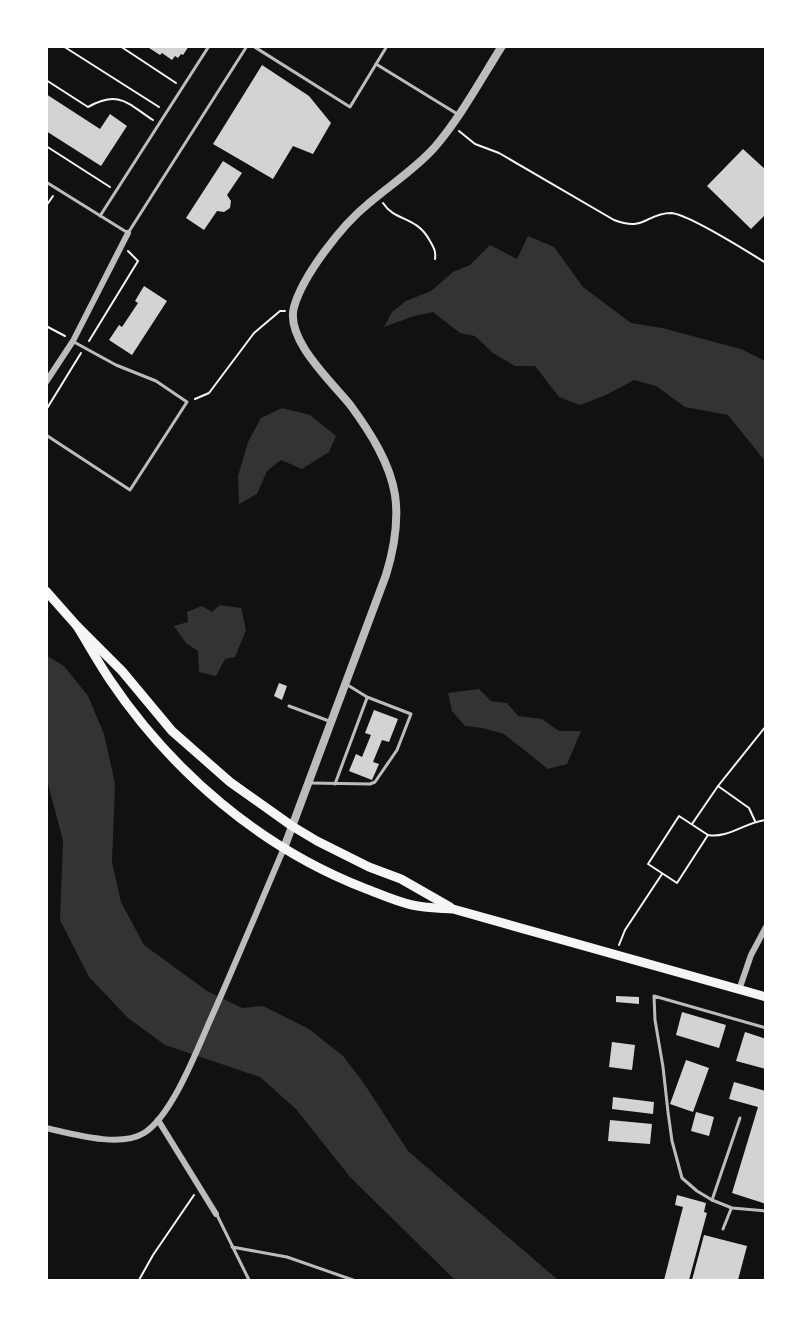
<svg xmlns="http://www.w3.org/2000/svg" width="812" height="1327" font-family="Arial,sans-serif">
  <style>
    .water { fill: #333 }
    .building { fill: #d3d3d3 }
    .lines { fill: none; stroke-linecap: round; stroke-linejoin: round }
    .path { stroke: #f5f5f5; stroke-width: 2 }
    .service { stroke: #bcbcbc; stroke-width: 3 }
    .minor { stroke: #bcbcbc; stroke-width: 6 }
    .tertiary { stroke: #bcbcbc; stroke-width: 8 }
    .secondary { stroke: #f5f5f5; stroke-width: 9 }
  </style>
  <rect width="100%" height="100%" fill="#111"/>
  <g class="water">
    <polygon points="528,236 554,247 583,287 631,323 662,328 741,349 765,361 765,461 728,415 685,407 656,386 634,380 606,395 580,405 559,397 535,366 515,366 493,353 475,336 460,333 433,312 414,316 384,327 392,312 406,301 431,291 453,272 470,265 490,245 517,259"/>
    <polygon points="282,408 310,415 336,436 329,452 302,469 281,460 267,471 257,494 239,504 238,476 248,442 261,418"/>
    <polygon points="220,605 241,608 246,630 235,657 225,659 216,676 199,672 198,651 186,643 174,626 188,622 187,612 202,606 212,612"/>
    <polygon points="47,656 64,666 88,696 104,734 115,784 112,862 121,902 144,945 207,991 242,1008 263,1006 309,1029 343,1056 363,1082 408,1151 558,1280 455,1280 350,1177 296,1109 260,1077 165,1045 128,1018 89,977 60,920 63,841 47,780"/>
    <polygon points="479,689 491,701 507,703 518,716 542,719 559,731 581,731 567,764 548,769 504,734 483,728 465,726 452,711 448,693"/>
  </g>
  <g class="building">
    <polygon points="146,46 189,46 183,55 181,54 178,58 175,56 172,60 162,53 160,55"/>
    <polygon points="262,65 309,96 331,123 313,154 293,146 273,179 213,144"/>
    <polygon points="46,94 100,129 110,114 127,126 101,166 46,131"/>
    <polygon points="743,149 766,170 766,214 751,229 707,186"/>
    <polygon points="223,161 242,173 227,195 231,201 230,208 224,212 217,211 204,230 186,218"/>
    <polygon points="144,286 167,301 132,355 109,340 119,325 122,327 138,303 135,301"/>
    <polygon points="279,683 287,686 282,700 274,696"/>
    <polygon points="374,710 398,719 389,742 382,740 373,762 379,764 372,780 349,771 356,754 362,757 371,735 365,733"/>
    <polygon points="616,996 639,997 639,1004 616,1002"/>
    <polygon points="682,1012 726,1025 719,1048 676,1035"/>
    <polygon points="745,1032 766,1039 766,1069 736,1061"/>
    <polygon points="612,1042 635,1045 632,1070 609,1067"/>
    <polygon points="686,1060 709,1068 693,1112 670,1104"/>
    <polygon points="734,1082 766,1091 766,1204 732,1193 758,1107 729,1099"/>
    <polygon points="613,1097 654,1102 653,1114 612,1109"/>
    <polygon points="696,1112 714,1117 709,1136 691,1131"/>
    <polygon points="610,1120 652,1124 650,1144 608,1141"/>
    <polygon points="677,1195 706,1203 704,1212 707,1213 689,1280 664,1280 683,1207 675,1205"/>
    <polygon points="704,1235 747,1246 738,1280 692,1280"/>
  </g>
  <g class="lines">
    <g class="path">
      <polyline points="63,46 159,107"/>
      <polyline points="120,46 176,83"/>
      <path d="M46,80L88,107C119,90 127,103 153,120"/>
      <path d="M459,131L475,144L499,153L614,220C646,232 646,213 671,213C689,214 748,252 766,263"/>
      <polyline points="46,146 110,187"/>
      <path d="M383,203C395,222 416,215 430,241C434,248 436,251 435,259"/>
      <polyline points="46,206 53,196"/>
      <polyline points="46,326 65,336"/>
      <polyline points="89,341 138,261 128,251"/>
      <polyline points="195,399 209,393 254,333 280,311 285,311"/>
      <polyline points="46,410 81,353"/>
      <polyline points="718,786 749,808 755,821"/>
      <polygon points="679,816 708,835 677,883 648,864"/>
      <polyline points="692,824 718,786 766,726"/>
      <path d="M708,835C727,839 746,822 766,820"/>
      <polyline points="619,945 625,930 662,874"/>
      <polyline points="139,1280 153,1255 194,1195"/>
    </g>
    <g class="service">
      <polyline points="253,46 350,107 387,46"/>
      <polyline points="376,64 459,115"/>
      <polyline points="46,182 128,233 247,46"/>
      <polyline points="100,216 209,46"/>
      <polyline points="46,435 130,490 187,402 156,381 116,365 74,342"/>
      <polyline points="289,706 329,721"/>
      <polyline points="310,783 370,784 375,782 397,750 411,714 367,697 346,684"/>
      <polyline points="335,784 367,698"/>
      <polyline points="766,1028 654,996 655,1020 663,1067 668,1112 672,1141 682,1178 697,1191 712,1200 732,1208 766,1211"/>
      <polyline points="712,1200 740,1118"/>
      <polyline points="217,1215 249,1280"/>
      <polyline points="723,1229 731,1209"/>
      <polyline points="232,1247 287,1257 353,1280"/>
    </g>
    <g class="minor">
      <polyline points="46,382 73,341 128,233"/>
      <polyline points="739,990 751,955 766,927"/>
      <polyline points="158,1120 216,1214"/>
      <path d="M46,1128C73,1134 120,1148 144,1133C173,1115 198,1047 212,1016C237,960 260,904 284,848"/>
    </g>
    <path class="tertiary" d="M284,848L386,575C394,549 399,523 395,495C390,463 370,432 351,406C332,382 285,340 294,307C303,275 342,225 368,204C390,185 414,170 434,148C460,118 480,81 502,46"/>
    <g class="secondary">
      <polyline points="46,591 77,626 122,671 172,731 230,782 292,826 317,841 369,867 401,879 450,907"/>
      <path d="M77,626C88,644 98,662 110,680C172,772 261,848 364,888C380,894 395,901 412,905C425,908 439,908 453,909L766,997"/>
    </g>
  </g>
  <rect width="812" height="1327" fill="none" stroke="#ffffff" stroke-width="96"/>
</svg>
